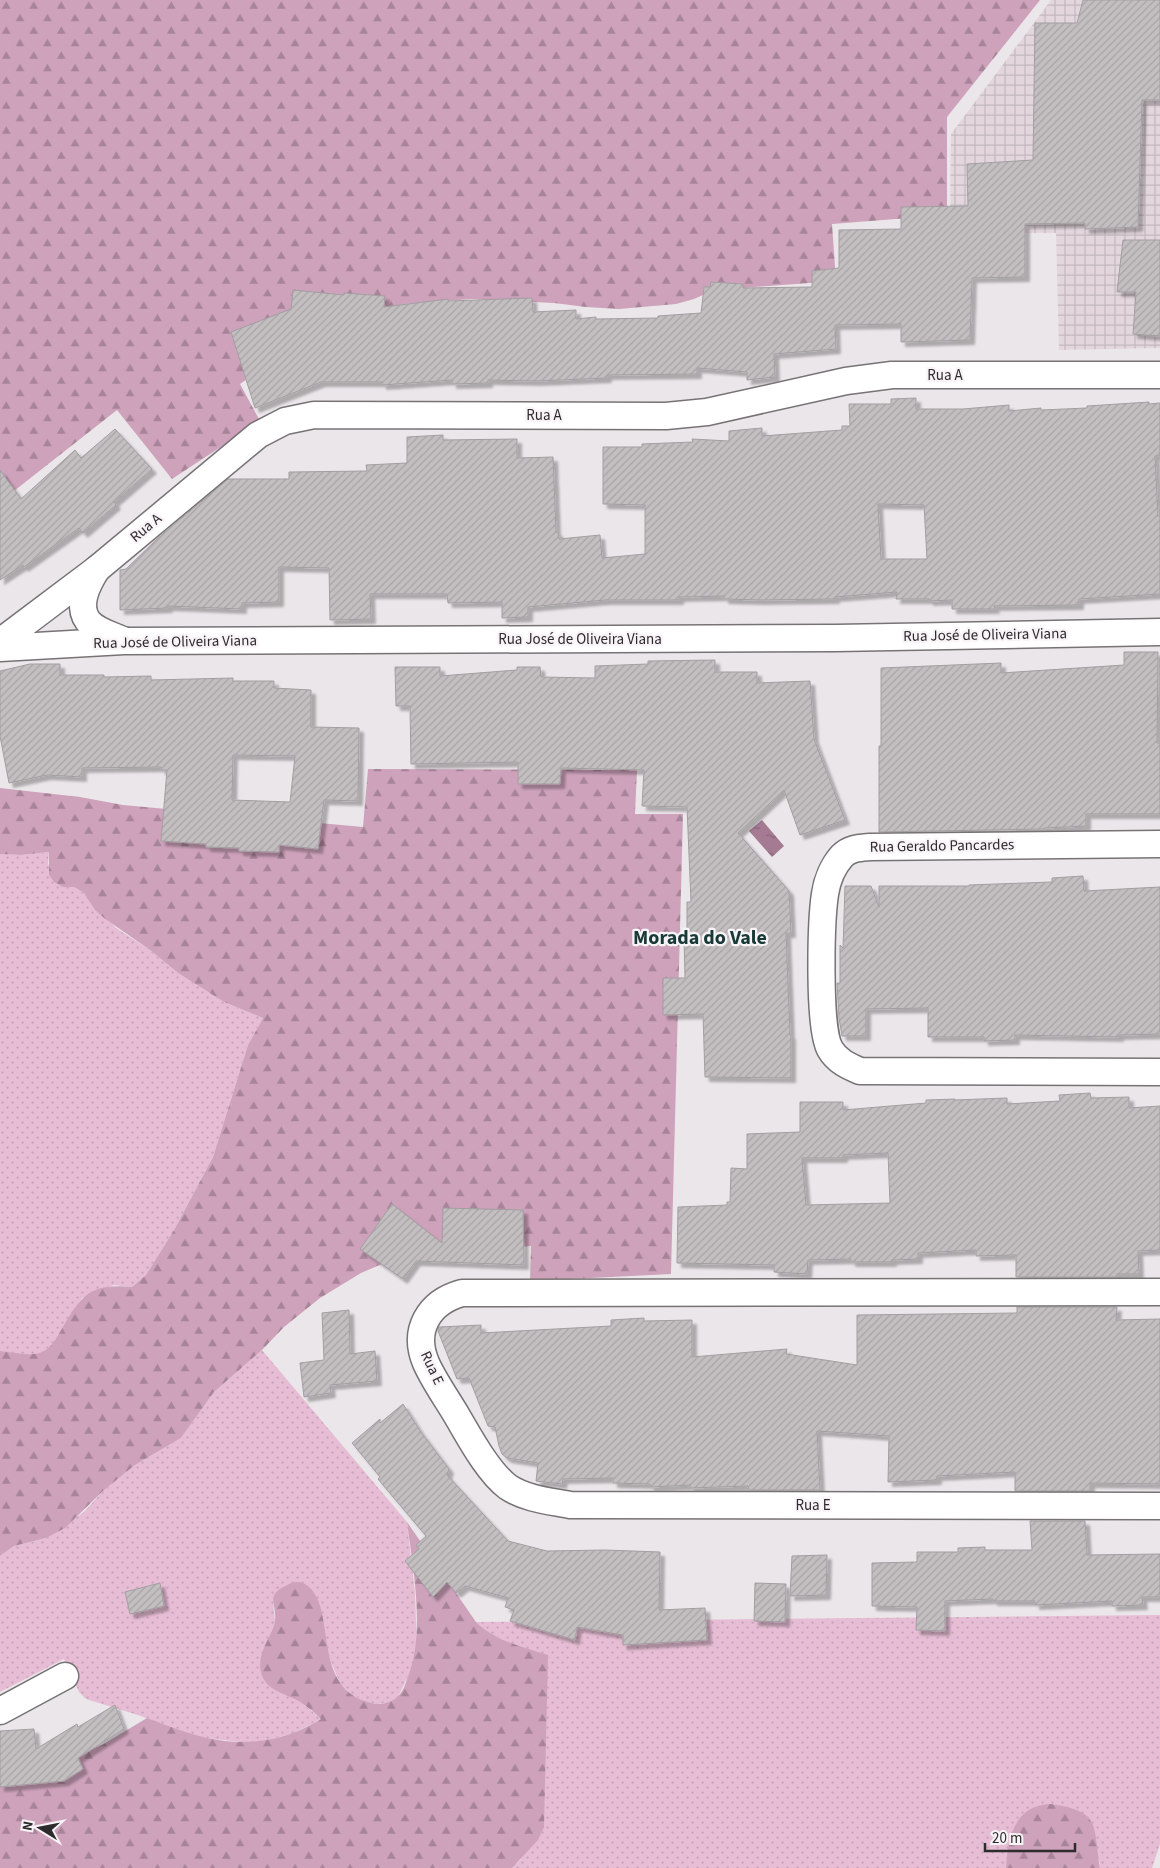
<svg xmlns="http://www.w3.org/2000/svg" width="1160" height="1868" font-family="'Source Sans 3',sans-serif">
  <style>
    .industrial { fill: url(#industrial-grid) }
    .grass { fill: url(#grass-dots) }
    .forest { fill: url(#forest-firs) }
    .water { fill: url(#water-ripples) }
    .building { fill: url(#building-hatch); stroke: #a39ea1; fill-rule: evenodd; filter: url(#shadow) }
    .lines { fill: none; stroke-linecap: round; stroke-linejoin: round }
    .minor-casing { stroke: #777375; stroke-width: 29 }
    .minor { stroke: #fff; stroke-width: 26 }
    .labels { text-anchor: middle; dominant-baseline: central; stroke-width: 4.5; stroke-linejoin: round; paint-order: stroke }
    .street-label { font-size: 15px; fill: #2d2b2c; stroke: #f8f3f6 }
    .district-label { font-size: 20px; font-weight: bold; fill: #173938; stroke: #f8f3f6 }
  </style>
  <defs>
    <pattern id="industrial-grid" width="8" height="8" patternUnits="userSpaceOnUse" patternTransform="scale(1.25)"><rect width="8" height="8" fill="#e3d7dd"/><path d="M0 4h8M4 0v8" fill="none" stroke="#c3b9be"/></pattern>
    <pattern id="grass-dots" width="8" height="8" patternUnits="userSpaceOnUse" patternTransform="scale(1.25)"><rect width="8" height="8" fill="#e6bdd4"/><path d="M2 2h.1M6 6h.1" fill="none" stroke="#c6a3b6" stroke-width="1.8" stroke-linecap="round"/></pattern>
    <pattern id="forest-firs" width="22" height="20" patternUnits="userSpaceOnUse" patternTransform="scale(1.25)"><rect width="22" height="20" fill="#cea2bb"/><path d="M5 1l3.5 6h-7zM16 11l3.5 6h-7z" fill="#a88498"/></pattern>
    <pattern id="water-ripples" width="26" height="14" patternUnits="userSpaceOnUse" patternTransform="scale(1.25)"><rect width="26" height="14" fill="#a57b93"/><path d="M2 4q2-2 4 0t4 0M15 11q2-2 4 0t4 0" fill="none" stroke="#876578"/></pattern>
    <pattern id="building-hatch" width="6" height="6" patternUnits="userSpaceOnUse" patternTransform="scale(1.25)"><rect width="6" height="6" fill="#c3bfc1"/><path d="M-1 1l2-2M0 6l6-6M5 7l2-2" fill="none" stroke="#a8a4a6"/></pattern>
    <filter id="shadow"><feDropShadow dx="4.5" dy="4.5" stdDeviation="1" flood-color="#0004"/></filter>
  </defs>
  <rect width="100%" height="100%" fill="#ebe6e9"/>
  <polygon class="industrial" points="1051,0 1160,0 1160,348 1059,350 1056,233 950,233 951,134"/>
  <g class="grass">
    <polygon points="49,852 48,864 63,887 74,887 84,893 116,928 150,950 178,973 224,1002 263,1018 248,1045 213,1157 174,1230 146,1275 132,1287 114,1285 82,1298 52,1345 41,1354 18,1354 0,1351 0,854 21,855"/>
    <polygon points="262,1350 407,1522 415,1593 417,1648 411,1670 398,1697 389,1703 377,1704 363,1701 351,1694 340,1684 328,1654 320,1609 273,1599 275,1622 269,1638 264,1680 273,1688 302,1703 321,1719 294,1733 268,1740 247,1743 192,1736 141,1716 86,1699 79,1692 64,1659 0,1692 0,1556 14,1546 46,1538 84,1512 103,1491 135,1465 181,1438 214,1392"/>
    <path d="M1160,1615V1844L1152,1868H1100L1099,1861L1074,1809L1051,1804L1018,1821L1012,1834L1006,1868H512L521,1859L548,1656C523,1647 496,1641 476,1622Z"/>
  </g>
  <g class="forest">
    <polygon points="0,0 1040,0 947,117 947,215 832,224 836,281 714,290 694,299 676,304 619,309 586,307 554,303 472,299 404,304 341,317 299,343 240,384 260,421 172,479 117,410 0,502"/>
    <path d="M368,769L637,770L635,814H683L671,1274L530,1281L531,1246L398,1257L361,1273L320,1298L284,1327L262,1350L214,1392L181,1438L135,1465L103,1491L65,1528L46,1538L14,1546L0,1556V1351C10,1352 33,1357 42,1352C51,1348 55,1340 60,1332C81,1296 88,1283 132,1287L146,1275L174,1230L213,1157L248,1045L263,1018L224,1002L178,973L150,950L104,918L95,910L84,893L74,887H63L54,882L49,875V852L21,855L0,854V788L80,797L123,805L363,827Z"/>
    <path d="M407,1522L476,1622C496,1641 523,1647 548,1655L544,1827L538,1840L512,1868H0V1783L102,1745L147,1718C199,1738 238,1752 293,1733C302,1730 312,1724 321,1719C315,1713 308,1707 300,1702C289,1695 269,1691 263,1678C254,1658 268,1643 274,1625C280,1604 261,1597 289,1584C293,1582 298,1581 303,1583C340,1601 308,1685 368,1702C378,1705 387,1705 396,1698C402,1694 405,1686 407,1679C426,1635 413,1569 407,1522Z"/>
    <path d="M1051,1804C1102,1811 1093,1826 1100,1868H1006C1008,1838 1014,1805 1051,1804Z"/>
  </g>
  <polygon class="water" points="762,820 784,846 772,857 749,831"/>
  <g class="building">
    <polygon points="1083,0 1160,0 1160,100 1142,100 1138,227 1085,229 1085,223 1025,224 1025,277 972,278 970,340 901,342 901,324 835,325 836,349 774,354 775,377 747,380 747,372 697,368 697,374 607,375 607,378 537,381 488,380 488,383 452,384 452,380 382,385 382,382 321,382 255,408 231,332 291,309 293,290 344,295 344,293 385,296 384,307 448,299 448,301 532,298 533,312 576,310 576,319 596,317 596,319 658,318 658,316 701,313 704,287 710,287 711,282 743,284 743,288 812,287 812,271 839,268 839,230 901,229 901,207 968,206 967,164 1033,160 1035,23 1077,23"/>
    <polygon points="1123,240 1160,240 1160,336 1133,334 1136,292 1117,292"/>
    <path d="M916,398V409H963L1009,405V411L1041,408V410L1087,408V406L1149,402V404L1160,403V456H1155L1158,516H1160V594L1079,599V605L994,606L995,609H952V600L929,601V599H896L897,592L835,597V599L760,600L724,599V596L679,597V600H605L528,607V617L502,618V602L448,603L447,594H370L371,619L330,620L329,568L279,567V602L242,603V609L168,606V608L120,610V570L126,569L157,539L228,479H289V472L367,471L366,465L407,463V437L443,435V440L517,439V458L553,457L556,532H558L559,539L600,535L602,558L645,554V505L603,504V447H642V444L693,442L692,439L729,441V431L762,428V436L842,430V426H850L849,404H891V399ZM878,504L924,505L927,559H881Z"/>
    <polygon points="115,429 152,469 114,502 116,505 83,533 79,528 24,567 23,565 0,580 0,470 21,499 75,450 81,458"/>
    <polygon points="1124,652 1158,652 1157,743 1160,743 1160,814 1086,814 1086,826 1044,828 1044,829 879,832 879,746 881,746 881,668 1001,663 1001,673 1124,665"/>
    <polygon points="715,660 715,672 757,672 757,683 810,681 814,739 845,820 800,835 784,790 738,833 789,891 791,933 786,933 790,1035 791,1035 791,1078 705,1077 703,1014 663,1015 663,978 685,978 684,938 687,938 687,902 691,902 687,807 642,806 644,770 561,768 560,784 518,784 518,762 411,764 410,706 396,706 395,667 440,667 440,676 517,670 517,667 540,667 541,677 595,678 595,666 648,664 648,661"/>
    <path d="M30,664H60V675H104V677L151,676V680L233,678V681H274V688L311,690V727L359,728L358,801L324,800L318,849L279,845V852L239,851V848L206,847V844L161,841L167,770H161V767L82,768V777L47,775L9,783L0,736V671ZM233,755L295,756L290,802L232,800Z"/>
    <polygon points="1083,876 1084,891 1160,887 1160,1034 1119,1035 1119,1037 1015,1035 1015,1040 984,1041 984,1037 928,1037 928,1008 866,1009 866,1036 842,1036 839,1018 837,983 840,983 840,945 843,948 845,886 871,886 879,907 879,886 969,886 969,885 1052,882 1052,878"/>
    <path d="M1090,1093L1091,1098L1129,1097V1108L1160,1106V1250L1138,1251L1139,1274H1117V1277H1016V1255L976,1256V1250L918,1253V1259L892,1260V1262H851V1259L808,1260L807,1274L774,1272V1265L677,1263L678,1207L727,1205V1202H730L731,1168L747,1169V1134L800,1132V1102H843V1110L926,1103V1100L955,1099V1100L1007,1098V1104L1060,1101L1059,1095ZM888,1153L890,1203L806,1205L802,1158H843V1155Z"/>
    <polygon points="392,1204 442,1243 443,1208 523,1210 524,1265 416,1261 403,1279 360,1249"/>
    <polygon points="1017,1307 1117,1307 1116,1320 1160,1319 1160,1484 1090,1483 1090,1491 1015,1491 1015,1472 937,1476 937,1480 888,1482 889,1436 817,1431 820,1490 749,1490 748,1486 690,1488 690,1485 650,1487 650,1484 613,1483 613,1478 563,1479 562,1484 536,1481 538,1463 507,1458 502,1454 499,1446 495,1427 488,1426 469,1378 457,1379 438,1331 439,1327 481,1325 481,1333 611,1326 611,1320 644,1318 644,1321 692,1320 692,1357 787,1349 786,1354 857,1365 857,1315 1017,1313"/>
    <polygon points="349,1310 350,1354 375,1351 377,1381 330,1385 331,1393 304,1397 300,1363 324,1360 322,1313"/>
    <polygon points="403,1404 420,1431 449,1469 447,1475 508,1541 547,1551 605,1550 660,1552 659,1610 705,1608 707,1640 623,1645 623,1635 577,1627 575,1640 510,1621 514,1610 505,1607 508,1598 465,1586 456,1593 447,1582 433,1597 405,1561 419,1549 416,1545 426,1536 378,1479 380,1477 352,1443 380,1419 380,1423"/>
    <polygon points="1030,1521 1085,1521 1087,1555 1160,1554 1160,1597 1142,1597 1143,1605 1112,1606 1112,1601 1035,1605 1035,1601 993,1601 993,1599 945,1601 945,1631 916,1630 917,1607 872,1606 872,1563 917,1562 917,1552 958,1552 958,1548 985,1547 985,1550 1032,1550"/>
    <polygon points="827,1555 826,1595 790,1596 792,1556"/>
    <polygon points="160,1583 164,1606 130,1614 125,1592"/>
    <polygon points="755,1583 786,1584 785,1622 754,1621"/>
    <polygon points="115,1705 124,1729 78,1758 83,1769 64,1781 0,1787 0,1731 34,1729 36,1749 77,1724 78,1727"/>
  </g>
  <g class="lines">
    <g class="minor-casing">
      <g id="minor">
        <path d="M97,569C88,583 76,605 88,621C96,631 112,635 123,640"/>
        <polyline points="0,642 97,569 258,435 285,421 314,415 666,416 707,412 846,381 892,375 1160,375"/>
        <polyline points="0,648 124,641 836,638 1160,632"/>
        <path d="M1160,844L870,847C859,848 850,848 842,856C833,866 827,881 825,894C821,921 818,1028 830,1049C837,1061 848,1066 860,1071L1160,1072"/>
        <path d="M1160,1292L462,1293C429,1302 412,1330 426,1363C434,1381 447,1399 457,1416C470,1438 488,1472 508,1487C526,1499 550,1501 570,1505L1160,1506"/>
        <polyline points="0,1711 65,1676"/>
      </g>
    </g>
    <use href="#minor" class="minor"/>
  </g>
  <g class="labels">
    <g class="street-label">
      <text x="945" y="375">Rua A</text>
      <text x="544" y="415">Rua A</text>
      <text transform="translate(146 528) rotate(-40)">Rua A</text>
      <text transform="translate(985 635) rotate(-1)">Rua José de Oliveira Viana</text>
      <text x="580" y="639">Rua José de Oliveira Viana</text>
      <text transform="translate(175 642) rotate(-1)">Rua José de Oliveira Viana</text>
      <text transform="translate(942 846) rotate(-1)">Rua Geraldo Pancardes</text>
      <text transform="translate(432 1368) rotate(65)">Rua E</text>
      <text x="813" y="1505">Rua E</text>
    </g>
    <g class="district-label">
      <text x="700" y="938">Morada do Vale</text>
    </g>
  </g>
  <g transform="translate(40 1828) rotate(280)" stroke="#f8f3f6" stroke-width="4" paint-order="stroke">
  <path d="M0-4L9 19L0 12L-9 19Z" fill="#2d2b2c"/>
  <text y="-8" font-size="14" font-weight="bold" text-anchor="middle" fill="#2d2b2c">N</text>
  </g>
  <path d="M985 1843v8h90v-8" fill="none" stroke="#2d2b2c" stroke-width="2.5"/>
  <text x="992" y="1843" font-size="15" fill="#2d2b2c" stroke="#f8f3f6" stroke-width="4" paint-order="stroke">20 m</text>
</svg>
